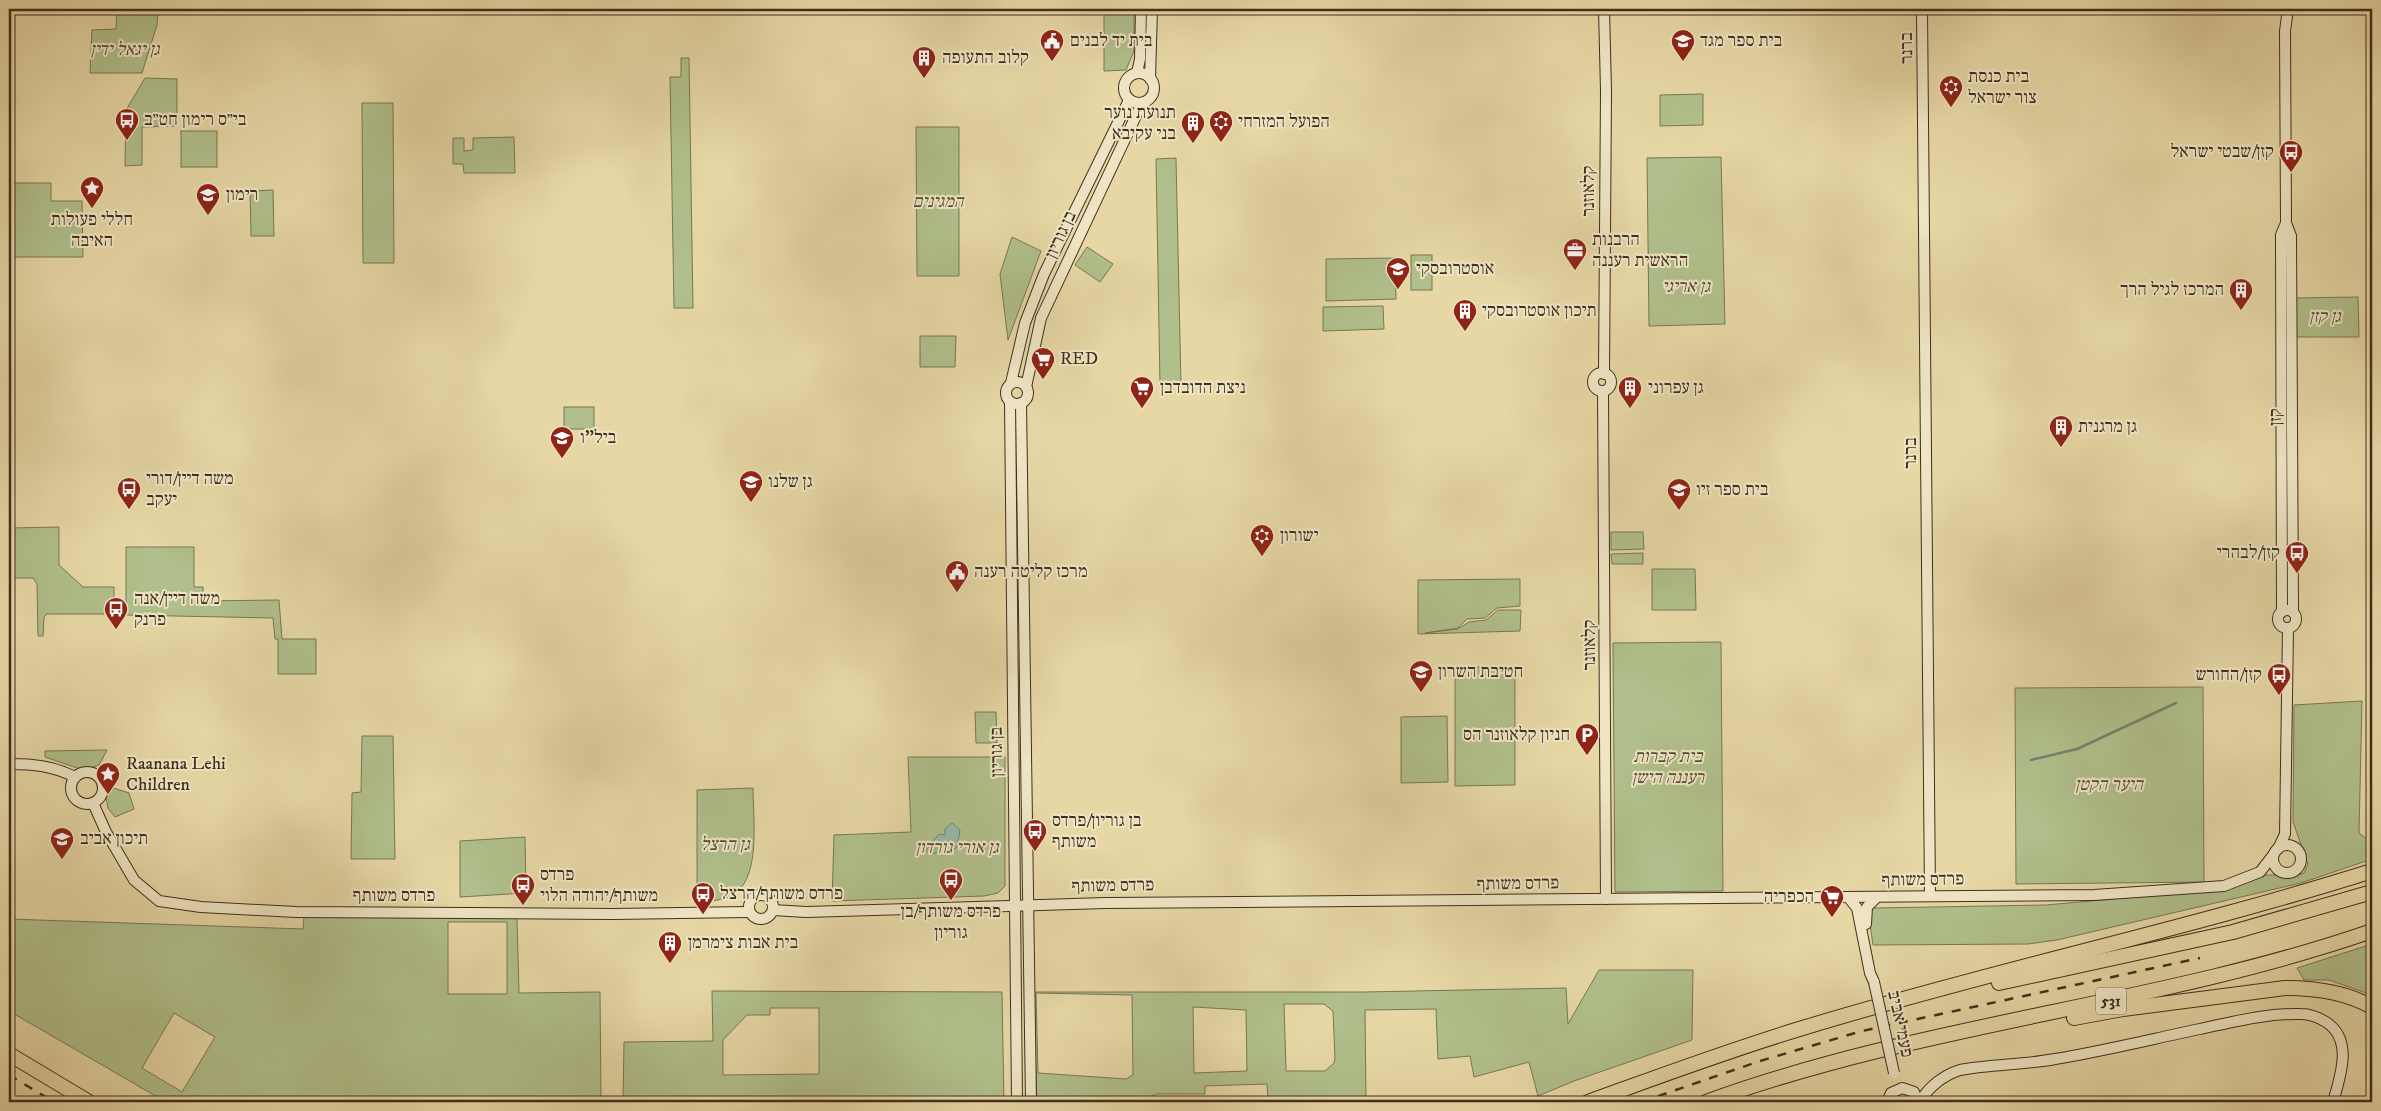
<svg xmlns="http://www.w3.org/2000/svg" width="2381" height="1111" font-family="'IM FELL DW Pica','Frank Ruhl Libre',serif">
  <style>
    .green { fill: #b0bf8b; stroke: #787754; fill-rule: evenodd }
    .water { fill: #96baa6; stroke: #748270 }
    .lines { fill: none; stroke-linecap: round; stroke-linejoin: round }
    .stream { stroke: #748270; stroke-width: 2.5 }
    .secondary-casing { stroke: #402f1e; stroke-width: 12 }
    .highway-casing { stroke: #402f1e; stroke-width: 16 }
    .secondary { stroke: #efe5c4; stroke-width: 10 }
    .highway { stroke: #e6d7a5; stroke-width: 14 }
    .rail { stroke: #402f1e; stroke-width: 2.5; stroke-dasharray: 9 9; stroke-linecap: butt }
    .secondary-bridge-casing { stroke: #402f1e; stroke-width: 12; stroke-linecap: butt }
    .secondary-bridge { stroke: #efe5c4; stroke-width: 10 }
    .labels { text-anchor: middle; dominant-baseline: central; stroke-width: 4; stroke-linejoin: round; paint-order: stroke }
    .shield { fill: #efe5c4; stroke: #746650; stroke-width: 1 }
    .shield-label { font-size: 16px; font-weight: bold; fill: #402f1e }
    .poi-label { font-size: 18px; fill: #402f1e; stroke: #efe5c4; text-anchor: start }
    .street-label { font-size: 18px; fill: #402f1e; stroke: #efe5c4 }
    .park-label { font-size: 18px; font-style: italic; fill: #564c34; stroke: #efe5c4 }
  </style>
  <rect width="100%" height="100%" fill="#e6d7a5"/>
  <filter id="stains"><feTurbulence type="fractalNoise" baseFrequency=".004" numOctaves="4"/><feColorMatrix values="0 0 0 0 .2 0 0 0 0 .09 0 0 0 0 .02 0 0 0 .5 -.17"/></filter>
  <radialGradient id="worn" r=".72"><stop offset=".6" stop-color="#630" stop-opacity="0"/><stop offset="1" stop-color="#630" stop-opacity=".3"/></radialGradient>
  <g class="green">
    <polygon points="117,9 158,9 157,25 142,73 90,73 92,30 116,29"/>
    <polygon points="1104,9 1134,9 1134,51 1126,70 1104,71"/>
    <polygon points="681,58 689,58 693,308 674,308 670,77 681,77"/>
    <polygon points="145,78 177,79 177,126 142,127 142,165 125,166 126,110"/>
    <polygon points="1703,94 1703,125 1660,126 1660,95"/>
    <polygon points="362,103 393,103 394,263 363,263"/>
    <polygon points="916,127 959,127 959,276 917,276"/>
    <rect x="181" y="131" width="36" height="36"/>
    <polygon points="514,137 515,173 464,173 463,164 453,164 453,138 464,138 464,151 473,150 473,138"/>
    <polygon points="1721,157 1725,324 1649,326 1647,158"/>
    <polygon points="1176,158 1181,385 1160,386 1156,159"/>
    <polygon points="9,183 51,183 51,201 82,201 83,257 9,257"/>
    <polygon points="273,190 274,236 251,236 250,191"/>
    <polygon points="1012,237 1041,251 1008,340 1000,274"/>
    <polygon points="1087,247 1113,264 1100,282 1075,265"/>
    <rect x="1411" y="255" width="21" height="35"/>
    <polygon points="1395,258 1396,299 1326,301 1326,259"/>
    <polygon points="2358,297 2359,337 2292,337 2292,298"/>
    <polygon points="1383,306 1384,329 1323,331 1323,307"/>
    <polygon points="920,336 956,336 955,367 920,367"/>
    <rect x="564" y="407" width="30" height="22"/>
    <polygon points="59,527 59,565 83,587 114,587 114,614 47,614 44,617 43,636 38,636 37,584 33,578 9,578 9,528"/>
    <polygon points="1611,532 1643,532 1644,549 1611,550"/>
    <polygon points="126,547 194,547 194,587 203,587 203,601 279,600 282,639 316,639 316,674 278,674 278,639 275,639 273,618 126,615"/>
    <polygon points="1643,553 1643,564 1612,564 1611,554"/>
    <polygon points="1652,569 1695,569 1696,610 1652,610"/>
    <polygon points="1520,579 1520,606 1497,608 1485,618 1467,619 1458,628 1425,633 1458,629 1469,622 1486,620 1498,610 1521,610 1520,631 1418,634 1418,580"/>
    <polygon points="1721,642 1723,891 1615,892 1613,643"/>
    <polygon points="1455,667 1515,667 1515,785 1455,786"/>
    <polygon points="2203,687 2204,882 2016,884 2015,688"/>
    <polygon points="2362,701 2359,833 2372,843 2372,859 2301,883 2057,940 2028,944 1873,945 1869,917 1871,908 1875,908 2046,905 2225,889 2261,875 2277,875 2289,878 2304,873 2308,864 2293,822 2294,705"/>
    <polygon points="975,712 996,712 997,743 976,743"/>
    <polygon points="1447,716 1448,782 1401,783 1401,717"/>
    <polygon points="362,736 393,736 395,859 351,859 352,793 361,792"/>
    <polygon points="107,750 99,765 87,769 80,769 45,757 45,751"/>
    <polygon points="908,757 1005,757 1005,886 998,893 984,896 832,901 834,835 911,832"/>
    <polygon points="104,785 129,793 134,809 115,817 108,808"/>
    <path d="M753,788C753,816 761,876 735,893C724,901 710,901 697,902V790Z"/>
    <polygon points="525,837 526,893 460,897 460,841"/>
    <path d="M304,917L517,918L519,993L600,992L601,1102H593L582,1098L505,1102H166L9,1011V919L303,929ZM448,922H507V994H448ZM174,1013L215,1037L182,1092L142,1068Z"/>
    <polygon points="2372,944 2372,995 2329,980 2304,980 2297,968"/>
    <path d="M1599,970H1693L1692,1040L1574,1081L1538,1096L1529,1062L1474,1077L1470,1056L1438,1059L1436,1009L1365,1010L1366,1102H1268L1267,1084L1205,1086V1094H1157L1152,1096L1147,1102H1037L1033,992H1364L1566,988L1568,1024ZM1036,993L1132,995L1133,1075L1126,1079L1038,1073ZM1284,1004H1324L1333,1011L1335,1058L1334,1063L1325,1071H1286ZM1193,1007L1246,1010L1247,1071L1194,1073Z"/>
    <path d="M712,991L1002,992L1004,1102H863L854,1097L777,1099L770,1102H623L624,1042L713,1041ZM770,1008H819V1074L723,1075V1040L747,1015H770Z"/>
  </g>
  <polygon class="water" points="952,823 960,830 957,847 953,850 929,854 926,850 939,834 945,835 945,829"/>
  <g class="lines">
    <polyline class="stream" points="2031,760 2077,749 2176,703"/>
    <g class="secondary-casing">
      <g id="secondary">
        <polyline points="1604,9 1606,91 1604,374"/>
        <polyline points="1922,9 1930,896"/>
        <polyline points="2288,9 2285,31 2286,223 2291,236 2293,612"/>
        <polyline points="1137,73 1140,59 1141,9"/>
        <circle cx="1139" cy="88" r="15"/>
        <polyline points="1150,79 1152,9"/>
        <circle cx="1602" cy="382" r="9"/>
        <circle cx="1017" cy="393" r="11"/>
        <polyline points="1011,383 1025,323 1044,274 1129,100"/>
        <polyline points="1026,387 1041,318 1142,103"/>
        <polyline points="1603,391 1606,899"/>
        <polyline points="1010,402 1017,1102"/>
        <polyline points="1021,403 1031,1102"/>
        <circle cx="2287" cy="619" r="9"/>
        <polyline points="2282,612 2281,235 2286,223"/>
        <path d="M9,764C34,764 53,766 75,777"/>
        <circle cx="87" cy="788" r="16"/>
        <polyline points="93,803 106,832 134,880 159,901 201,907 296,912 613,914 749,912"/>
        <circle cx="2287" cy="859" r="14"/>
        <polyline points="2278,849 2285,834 2288,628"/>
        <circle cx="761" cy="907" r="12"/>
        <polyline points="1848,897 1857,908 1870,973 1874,982"/>
        <polyline points="773,910 806,912 1106,903 2094,895 2224,886 2260,872 2274,854"/>
        <polyline points="1866,924 1867,907 1877,897"/>
        <polyline points="1887,1102 1891,1093 1902,1088 1914,1092 1918,1102"/>
        <path d="M1920,1102C1928,1087 1944,1075 1960,1070C1992,1064 2024,1065 2055,1059C2103,1051 2152,1039 2200,1029C2233,1022 2267,1013 2301,1014C2311,1014 2318,1017 2326,1022C2354,1040 2340,1077 2333,1102"/>
      </g>
    </g>
    <g class="highway-casing">
      <g id="highway">
        <polyline points="1999,983 2233,932 2372,892"/>
        <path d="M2074,1018L2123,1009L2285,988C2315,988 2346,992 2372,1007"/>
        <polyline points="9,1054 89,1102"/>
        <path d="M1588,1102C1660,1076 1732,1049 1806,1027C1993,970 2185,930 2372,871"/>
        <path d="M1706,1102C1922,1023 2155,1006 2372,931"/>
      </g>
    </g>
    <use href="#secondary" class="secondary"/>
    <use href="#highway" class="highway"/>
    <g class="rail">
      <polyline points="9,1075 54,1102"/>
      <polyline points="1641,1102 1760,1061 1862,1031 2200,958"/>
    </g>
    <g class="secondary-bridge-casing">
      <polyline id="secondary-bridge" points="1874,982 1894,1073"/>
    </g>
    <use href="#secondary-bridge" class="secondary-bridge"/>
  </g>
  <defs>
    <g id="civic-pin" transform="scale(1.25)"><path d="M0 17L-7.5 6A9.5 9.5 0 1 1 7.5 6Z" fill="#8f2418" stroke="#efe5c4"/><path d="M-.6-6.5H3V-4.5H.6V-3L4-1V1h2V6H-6V1h2V-1L-.6-3ZM-1.2 2.5V6h2.4V2.5Z" fill="#fff"/></g>
    <g id="school-pin" transform="scale(1.25)"><path d="M0 17L-7.5 6A9.5 9.5 0 1 1 7.5 6Z" fill="#8f2418" stroke="#efe5c4"/><path d="M0-5L7-2L0 1L-7-2ZM-4 1L0 2.5L4 1V4Q0 6-4 4Z" fill="#fff"/></g>
    <g id="building-pin" transform="scale(1.25)"><path d="M0 17L-7.5 6A9.5 9.5 0 1 1 7.5 6Z" fill="#8f2418" stroke="#efe5c4"/><path d="M-4-6H4V6H1V3H-1V6H-4ZM-2.5-4.3h1.7v1.8h-1.7ZM.8-4.3h1.7v1.8H.8ZM-2.5-1h1.7V.8h-1.7ZM.8-1h1.7V.8H.8Z" fill="#fff"/></g>
    <g id="synagogue-pin" transform="scale(1.25)"><path d="M0 17L-7.5 6A9.5 9.5 0 1 1 7.5 6Z" fill="#8f2418" stroke="#efe5c4"/><path d="M0-6.5L5.6 3.2H-5.6ZM0 6.5L5.6-3.2H-5.6Z" fill="#fff"/></g>
    <g id="bus-pin" transform="scale(1.25)"><path d="M0 17L-7.5 6A9.5 9.5 0 1 1 7.5 6Z" fill="#8f2418" stroke="#efe5c4"/><path d="M-5-6H5V4H4V6H2V4H-2V6H-4V4H-5ZM-3.5-4V0h7V-4ZM-3.5 1.2v1.5H-2V1.2ZM2 1.2v1.5H3.5V1.2Z" fill="#fff"/></g>
    <g id="sight-pin" transform="scale(1.25)"><path d="M0 17L-7.5 6A9.5 9.5 0 1 1 7.5 6Z" fill="#8f2418" stroke="#efe5c4"/><path d="M0-6L1.8-2.2L6-1.7L2.9 1.2L3.7 5.4L0 3.3L-3.7 5.4L-2.9 1.2L-6-1.7L-1.8-2.2Z" fill="#fff"/></g>
    <g id="office-pin" transform="scale(1.25)"><path d="M0 17L-7.5 6A9.5 9.5 0 1 1 7.5 6Z" fill="#8f2418" stroke="#efe5c4"/><path d="M-6-3h4V-5.5h4V-3h4V5H-6ZM-1-4.5V-3h2v-1.5ZM-6 0V1H6V0Z" fill="#fff"/></g>
    <g id="supermarket-pin" transform="scale(1.25)"><path d="M0 17L-7.5 6A9.5 9.5 0 1 1 7.5 6Z" fill="#8f2418" stroke="#efe5c4"/><path d="M-6-5.5h2.5l.6 2H6L4.5 2H-2.5L-4.4-4H-6ZM-1.5 3.2a1.3 1.3 0 1 0 .1 0ZM3 3.2a1.3 1.3 0 1 0 .1 0Z" fill="#fff"/></g>
    <g id="parking-pin" transform="scale(1.25)"><path d="M0 17L-7.5 6A9.5 9.5 0 1 1 7.5 6Z" fill="#8f2418" stroke="#efe5c4"/><path d="M-3.5-5.5H1a3.5 3.5 0 0 1 0 7H-1V5.5H-3.5ZM-1-3.4V-.6H.8a1.4 1.4 0 0 0 0-2.8Z" fill="#fff"/></g>
  </defs>
  <g fill-rule="evenodd">
    <use href="#civic-pin" x="1052" y="41"/>
    <use href="#school-pin" x="1683" y="41"/>
    <use href="#building-pin" x="924" y="58"/>
    <use href="#synagogue-pin" x="1951" y="87"/>
    <use href="#bus-pin" x="127" y="120"/>
    <use href="#synagogue-pin" x="1221" y="122"/>
    <use href="#building-pin" x="1193" y="123"/>
    <use href="#bus-pin" x="2291" y="152"/>
    <use href="#sight-pin" x="92" y="188"/>
    <use href="#school-pin" x="208" y="195"/>
    <use href="#office-pin" x="1575" y="250"/>
    <use href="#school-pin" x="1398" y="269"/>
    <use href="#building-pin" x="2241" y="290"/>
    <use href="#building-pin" x="1465" y="311"/>
    <use href="#supermarket-pin" x="1043" y="359"/>
    <use href="#supermarket-pin" x="1142" y="388"/>
    <use href="#building-pin" x="1630" y="388"/>
    <use href="#building-pin" x="2061" y="427"/>
    <use href="#school-pin" x="562" y="438"/>
    <use href="#school-pin" x="751" y="482"/>
    <use href="#bus-pin" x="129" y="489"/>
    <use href="#school-pin" x="1679" y="490"/>
    <use href="#synagogue-pin" x="1262" y="536"/>
    <use href="#bus-pin" x="2297" y="553"/>
    <use href="#civic-pin" x="957" y="572"/>
    <use href="#bus-pin" x="116" y="609"/>
    <use href="#school-pin" x="1421" y="672"/>
    <use href="#bus-pin" x="2279" y="675"/>
    <use href="#parking-pin" x="1587" y="735"/>
    <use href="#sight-pin" x="108" y="774"/>
    <use href="#bus-pin" x="1035" y="831"/>
    <use href="#school-pin" x="62" y="839"/>
    <use href="#bus-pin" x="951" y="880"/>
    <use href="#bus-pin" x="523" y="885"/>
    <use href="#bus-pin" x="703" y="894"/>
    <use href="#supermarket-pin" x="1832" y="897"/>
    <use href="#building-pin" x="670" y="943"/>
  </g>
  <g class="labels">
    <rect class="shield" x="2096" y="987.5" width="30" height="27" rx="4"/>
    <g class="shield-label">
      <text x="2111" y="1001">531</text>
    </g>
    <g class="poi-label">
      <text x="1070" y="41">בית יד לבנים</text>
      <text x="1700" y="41">בית ספר מגד</text>
      <text x="942" y="58">קלוב התעופה</text>
      <text x="1968" y="77">בית כנסת<tspan x="1968" dy="21">צור ישראל</tspan></text>
      <text x="1176" y="113" text-anchor="end">תנועת נוער<tspan x="1176" dy="21">בני עקיבא</tspan></text>
      <text x="144" y="120">בי״ס רימון חט״ב</text>
      <text x="1238" y="122">הפועל המזרחי</text>
      <text x="2274" y="152" text-anchor="end">קזן/שבטי ישראל</text>
      <text x="226" y="195">רימון</text>
      <text x="92" y="220" text-anchor="middle">חללי פעולות<tspan x="92" dy="21">האיבה</tspan></text>
      <text x="1592" y="240">הרבנות<tspan x="1592" dy="21">הראשית רעננה</tspan></text>
      <text x="1416" y="269">אוסטרובסקי</text>
      <text x="2224" y="290" text-anchor="end">המרכז לגיל הרך</text>
      <text x="1482" y="311">תיכון אוסטרובסקי</text>
      <text x="1060" y="359">RED</text>
      <text x="1160" y="388">ניצת הדובדבן</text>
      <text x="1648" y="388">גן עפרוני</text>
      <text x="2078" y="427">גן מרגנית</text>
      <text x="580" y="438">ביל"ו</text>
      <text x="146" y="479">משה דיין/דורי<tspan x="146" dy="21">יעקב</tspan></text>
      <text x="768" y="482">גן שלנו</text>
      <text x="1696" y="490">בית ספר זיו</text>
      <text x="1280" y="536">ישורון</text>
      <text x="2280" y="553" text-anchor="end">קזן/לבהרי</text>
      <text x="974" y="572">מרכז קליטה רענה</text>
      <text x="134" y="599">משה דיין/אנה<tspan x="134" dy="21">פרנק</tspan></text>
      <text x="1438" y="672">חטיבת השרון</text>
      <text x="2262" y="675" text-anchor="end">קזן/החורש</text>
      <text x="1570" y="735" text-anchor="end">חניון קלאוזנר הס</text>
      <text x="126" y="764">Raanana Lehi<tspan x="126" dy="21">Children</tspan></text>
      <text x="1052" y="821">בן גוריון/פרדס<tspan x="1052" dy="21">משותף</tspan></text>
      <text x="80" y="839">תיכון אביב</text>
      <text x="540" y="875">פרדס<tspan x="540" dy="21">משותף/יהודה הלוי</tspan></text>
      <text x="720" y="894">פרדס משותף/הרצל</text>
      <text x="1814" y="897" text-anchor="end">הכפריה</text>
      <text x="951" y="912" text-anchor="middle">פרדס משותף/בן<tspan x="951" dy="21">גוריון</tspan></text>
      <text x="688" y="943">בית אבות צימרמן</text>
    </g>
    <g class="street-label">
      <text transform="translate(1907 48) rotate(-91)">ברנר</text>
      <text transform="translate(1589 191) rotate(-90)">קלאוזנר</text>
      <text transform="translate(1061 235) rotate(-65)">בן גוריון</text>
      <text transform="translate(2276 417) rotate(-90)">קזן</text>
      <text transform="translate(1911 453) rotate(-90)">ברנר</text>
      <text transform="translate(1590 645) rotate(-90)">קלאוזנר</text>
      <text transform="translate(997 752) rotate(-91)">בן גוריון</text>
      <text transform="translate(1923 880) rotate(-1)">פרדס משותף</text>
      <text transform="translate(1518 884) rotate(-1)">פרדס משותף</text>
      <text transform="translate(1113 886) rotate(-1)">פרדס משותף</text>
      <text x="394" y="896">פרדס משותף</text>
      <text transform="translate(1900 1024) rotate(78)">פעמי אביב</text>
    </g>
    <g class="park-label">
      <text x="125" y="50">גן יגאל ידין</text>
      <text x="938" y="202">המגינים</text>
      <text x="1686" y="287">גן אריגי</text>
      <text x="2325" y="317">גן קזן</text>
      <text x="1668" y="757">בית קברות<tspan x="1668" dy="21">רעננה הישן</tspan></text>
      <text x="2109" y="785">היער הקטן</text>
      <text x="725" y="845">גן הרצל</text>
      <text x="957" y="848">גן אורי גורדון</text>
    </g>
  </g>
  <rect width="2381" height="1111" fill="none" stroke="#e6d7a5" stroke-width="30"/>
  <rect x="10" y="10" width="2361" height="1091" fill="none" stroke="#402f1e" stroke-width="2.5"/>
  <rect x="15" y="15" width="2351" height="1081" fill="none" stroke="#402f1e"/>
  <rect width="100%" height="100%" filter="url(#stains)"/>
  <rect width="100%" height="100%" fill="url(#worn)"/>
</svg>
